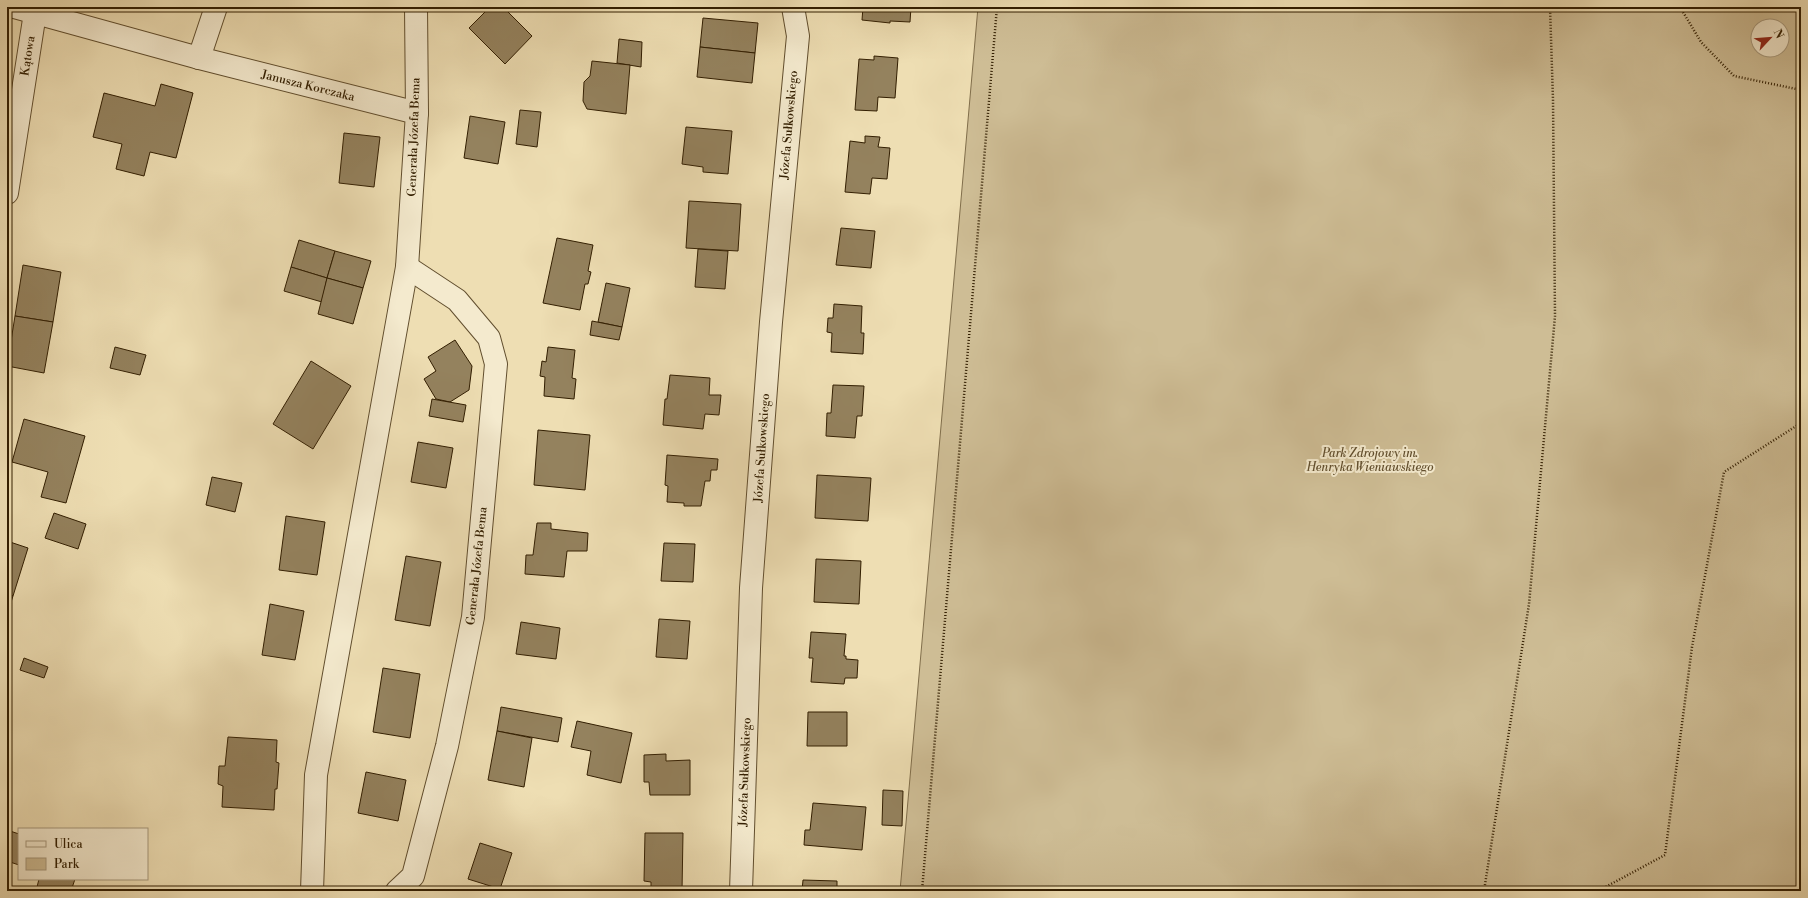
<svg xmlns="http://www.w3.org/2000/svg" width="1808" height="898" font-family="'Libre Bodoni',serif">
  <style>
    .green { fill: #cebd95; stroke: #806e4b; fill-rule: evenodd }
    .building { fill: #94825e; stroke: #321e01 }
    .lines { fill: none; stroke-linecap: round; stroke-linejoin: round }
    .minor-casing { stroke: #614e2e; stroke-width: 24 }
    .path { stroke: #321e01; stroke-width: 2.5; stroke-dasharray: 1 2; stroke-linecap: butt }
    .minor { stroke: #f4eace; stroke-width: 22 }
    .labels { text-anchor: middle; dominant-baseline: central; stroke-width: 4; stroke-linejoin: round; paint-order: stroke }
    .street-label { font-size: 12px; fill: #321e01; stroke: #f4eace }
    .park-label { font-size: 12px; font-style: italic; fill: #614e2d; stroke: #f4eace }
  </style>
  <rect width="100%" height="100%" fill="#eedeb3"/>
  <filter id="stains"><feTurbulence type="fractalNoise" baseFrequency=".005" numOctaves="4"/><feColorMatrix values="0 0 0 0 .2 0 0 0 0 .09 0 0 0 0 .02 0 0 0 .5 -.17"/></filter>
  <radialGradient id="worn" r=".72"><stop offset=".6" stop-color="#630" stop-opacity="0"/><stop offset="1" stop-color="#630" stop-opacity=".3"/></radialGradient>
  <path class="green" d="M978,7H1801V891H900ZM1758,26H1782V50H1758Z"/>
  <g class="building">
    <polygon points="490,7 503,7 532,36 505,64 469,28"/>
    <polygon points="863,7 911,7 910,22 890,21 890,23 862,20"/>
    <polygon points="703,18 758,23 755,53 700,47"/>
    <polygon points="619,39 642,42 641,67 617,63"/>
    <polygon points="700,47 755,53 752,83 697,77"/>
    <polygon points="874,56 898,58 895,98 878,97 877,111 855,110 859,59 874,60"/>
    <polygon points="592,61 630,65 626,114 587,109 583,101 584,82 590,76"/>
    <polygon points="161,84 193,93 176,158 150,152 144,176 116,169 122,144 93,137 104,93 155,106"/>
    <polygon points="520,110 541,112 537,147 516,144"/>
    <polygon points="470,116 505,122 498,164 464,158"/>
    <polygon points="686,127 732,131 728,174 703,172 703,167 682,164"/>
    <polygon points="344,133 380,137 374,187 339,183"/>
    <polygon points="865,136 880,137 878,147 890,148 887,179 872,178 870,194 845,192 850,141 865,143"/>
    <polygon points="689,201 741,204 738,251 686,248"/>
    <polygon points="841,228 875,231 871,268 836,265"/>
    <polygon points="557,238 593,245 588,271 591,272 588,284 585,284 580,310 543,303"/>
    <polygon points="299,240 335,251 327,278 291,267"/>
    <polygon points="698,249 728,251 725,289 695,287"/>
    <polygon points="335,251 371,261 363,288 327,278"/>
    <polygon points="23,265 61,272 53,322 15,316"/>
    <polygon points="291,267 327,278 322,302 284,291"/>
    <polygon points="327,278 363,288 353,324 318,314"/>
    <polygon points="606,283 630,288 622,327 598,322"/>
    <polygon points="834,304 862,306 861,333 864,333 863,354 831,352 832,333 827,332 828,318 833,318"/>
    <polygon points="15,316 53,322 44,373 7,366"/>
    <polygon points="592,321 622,327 619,340 590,335"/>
    <polygon points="455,340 472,366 469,390 450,402 436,399 424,379 436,371 428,357"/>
    <polygon points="115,347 146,355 140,375 110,368"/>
    <polygon points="548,347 575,350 572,378 576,379 574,399 544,396 545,377 540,376 542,361 546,362"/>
    <polygon points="311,361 351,386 313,449 273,424"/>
    <polygon points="670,375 710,378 709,395 721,395 719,415 705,414 703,429 663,425 665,399 667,399"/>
    <polygon points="833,385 864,386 862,416 857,416 855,438 826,436 827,413 831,413"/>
    <polygon points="432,399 466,405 463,422 429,416"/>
    <polygon points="24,419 85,436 66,503 41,497 48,472 12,462"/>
    <polygon points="538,430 590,435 585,490 534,485"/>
    <polygon points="418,442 453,448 446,488 411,482"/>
    <polygon points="667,455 718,459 717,470 711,470 710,481 705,481 701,506 684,506 684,503 667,502 668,486 665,485"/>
    <polygon points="817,475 871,478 868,521 815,518"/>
    <polygon points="212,477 242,483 235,512 206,505"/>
    <polygon points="54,513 86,524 78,549 45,538"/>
    <polygon points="286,516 325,522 317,575 279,570"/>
    <polygon points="537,523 551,523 551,529 588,533 587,551 567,551 564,577 525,574 526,555 533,555"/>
    <polygon points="7,541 28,548 13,596 7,594"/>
    <polygon points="664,543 695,544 693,582 661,581"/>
    <polygon points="406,556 441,562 430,626 395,620"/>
    <polygon points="816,559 861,561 859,604 814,602"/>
    <polygon points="7,594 13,596 7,615"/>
    <polygon points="270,604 304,611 295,660 262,655"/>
    <polygon points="659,619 690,621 687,659 656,657"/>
    <polygon points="521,622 560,628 556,659 516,654"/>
    <polygon points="811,632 846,634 844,656 846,656 846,659 858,660 857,678 845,678 844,684 811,682 813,658 809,658"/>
    <polygon points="24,658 48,667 44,678 20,670"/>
    <polygon points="383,668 420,674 410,738 373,732"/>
    <polygon points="501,707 562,718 558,742 497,731"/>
    <polygon points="808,712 847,712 847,746 807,746"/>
    <polygon points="577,721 632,733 621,783 587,775 591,751 571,747"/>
    <polygon points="497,731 532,738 524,787 488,780"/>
    <polygon points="228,737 277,740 276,762 279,763 277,789 275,789 274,810 222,807 223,786 218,784 219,766 225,766"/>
    <polygon points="666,754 666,761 690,760 690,795 650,795 649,782 644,782 644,755"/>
    <polygon points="366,772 406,780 398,821 358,813"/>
    <polygon points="883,790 903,791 902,826 882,825"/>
    <polygon points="813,803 866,807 862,850 804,845 805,830 810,830"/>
    <polygon points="7,830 19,834 19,865 7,861"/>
    <polygon points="645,833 683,833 682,891 651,891 651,882 644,881"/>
    <polygon points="480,843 512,853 500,889 468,879"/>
    <polygon points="39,879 75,879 71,891 36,891"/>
    <polygon points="803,880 837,881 837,891 802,891"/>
  </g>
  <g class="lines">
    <g class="minor-casing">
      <g id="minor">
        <polyline points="14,7 199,58 417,113"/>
        <polyline points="199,58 216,7"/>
        <polyline points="7,193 35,13"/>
        <polyline points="312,891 316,775 407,267 417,113 416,7"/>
        <polyline points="397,891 413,876 447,746 473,617 496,364 489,338 457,300 407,267"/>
        <polyline points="741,891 751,588 771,322 798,36 793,7"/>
      </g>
    </g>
    <g class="path">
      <polyline points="1680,7 1701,42 1734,76 1801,90"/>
      <polyline points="922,891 997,7"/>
      <polyline points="1484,891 1529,604 1555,316 1553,100 1550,7"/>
      <polyline points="1598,891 1665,855 1692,647 1724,472 1801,423"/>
    </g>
    <use href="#minor" class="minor"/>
  </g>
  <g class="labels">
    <g class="street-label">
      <text transform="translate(28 56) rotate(-81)">Kątowa</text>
      <text transform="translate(308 86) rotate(14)">Janusza Korczaka</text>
      <text transform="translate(789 125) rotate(-85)">Józefa Sułkowskiego</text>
      <text transform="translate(414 137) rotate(-88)">Generała Józefa Bema</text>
      <text transform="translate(762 448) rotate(-86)">Józefa Sułkowskiego</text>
      <text transform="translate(477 566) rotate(-84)">Generała Józefa Bema</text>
      <text transform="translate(745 772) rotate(-88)">Józefa Sułkowskiego</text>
    </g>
    <g class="park-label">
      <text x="1370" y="453">Park Zdrojowy im.<tspan x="1370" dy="14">Henryka Wieniawskiego</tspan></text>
    </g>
  </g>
  <rect width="1808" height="898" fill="none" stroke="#eedeb3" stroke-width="24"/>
  <rect x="8" y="8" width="1792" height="882" fill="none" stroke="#321e01" stroke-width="2"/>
  <rect x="12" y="12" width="1784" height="874" fill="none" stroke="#321e01"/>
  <rect x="18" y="828" width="130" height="52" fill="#f4eace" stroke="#a6987c"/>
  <rect x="26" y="841" width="20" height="6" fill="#f4eace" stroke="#a6987c"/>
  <text x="54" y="848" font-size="12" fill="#321e01">Ulica</text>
  <rect x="26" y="858" width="20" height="12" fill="#cebd95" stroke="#a6987c"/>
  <text x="54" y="868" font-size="12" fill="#321e01">Park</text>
  <g transform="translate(1770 38) rotate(64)"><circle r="19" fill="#f4eace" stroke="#a6987c"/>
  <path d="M0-3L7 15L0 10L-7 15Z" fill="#8f2418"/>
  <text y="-6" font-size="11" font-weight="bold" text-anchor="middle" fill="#321e01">N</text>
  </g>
  <rect width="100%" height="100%" filter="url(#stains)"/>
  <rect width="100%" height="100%" fill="url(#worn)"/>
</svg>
